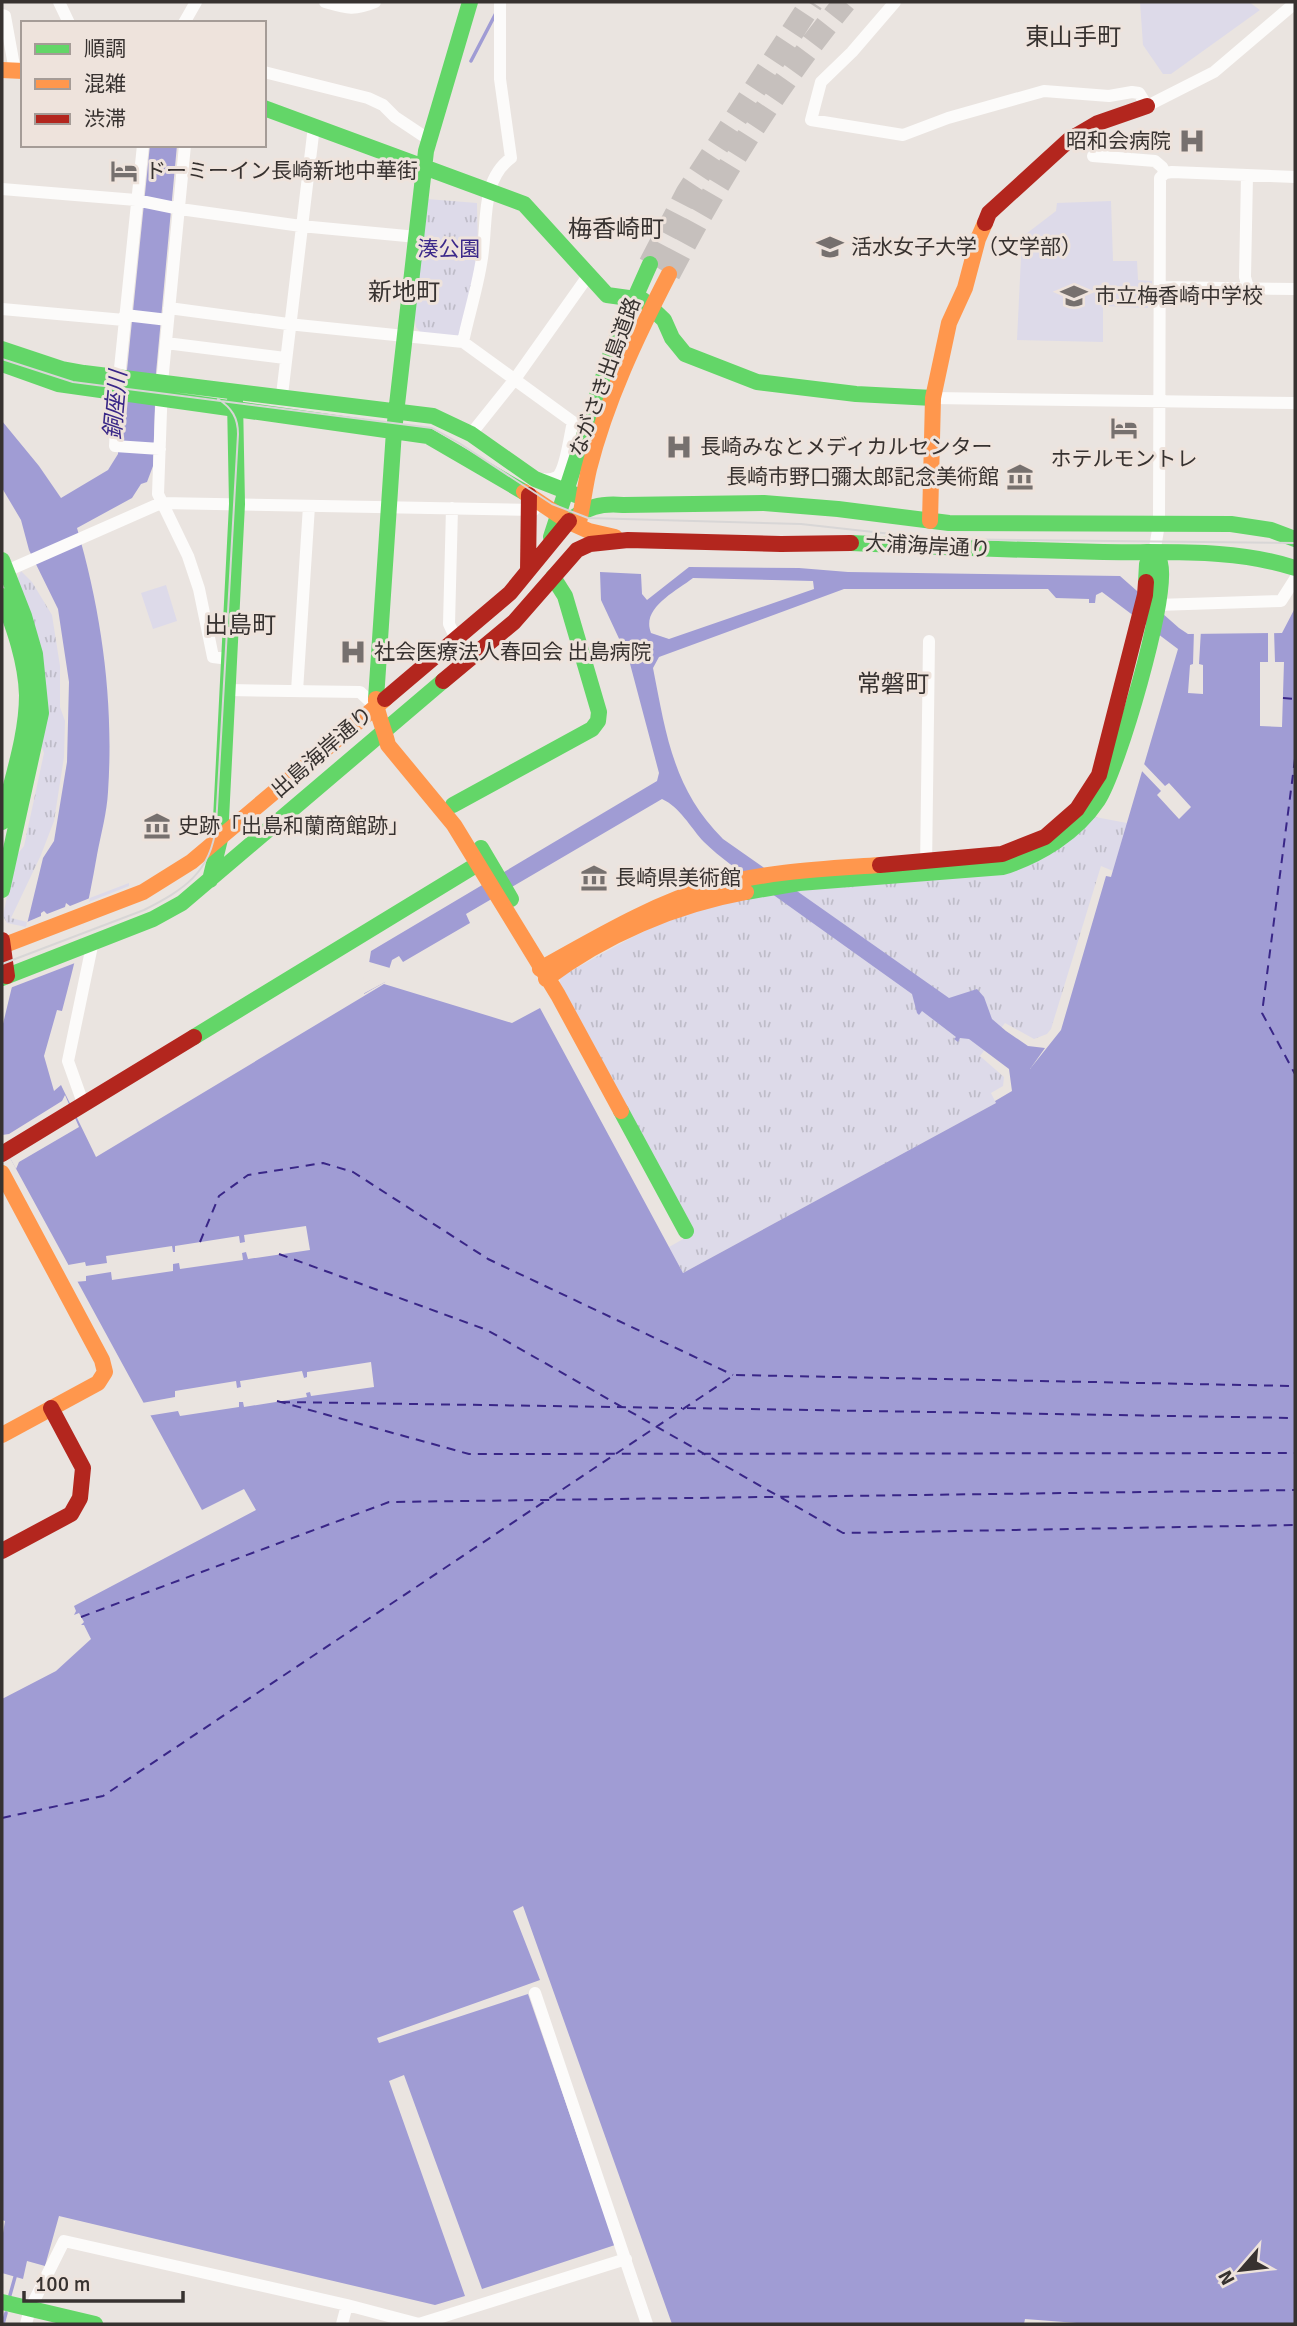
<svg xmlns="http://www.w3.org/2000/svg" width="1297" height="2326" viewBox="0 0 1297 2326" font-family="Signika,'Noto Sans JP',sans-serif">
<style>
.grass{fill:#dddae9}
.park{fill:url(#park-tufts)}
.water{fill:#a09cd4;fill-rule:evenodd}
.pier{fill:#eae4e0}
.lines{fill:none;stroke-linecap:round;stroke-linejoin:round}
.stream{stroke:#a09cd4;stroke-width:3.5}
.ferry{stroke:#392687;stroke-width:2;stroke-dasharray:9 7;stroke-linecap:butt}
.highway-tunnel{stroke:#c6c0bd;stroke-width:23;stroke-dasharray:23 11;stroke-linecap:butt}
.street{stroke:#fcfbfa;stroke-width:12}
.fast{stroke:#63d668;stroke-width:16}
.slow{stroke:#ff974d;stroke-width:16}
.jam{stroke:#b3261e;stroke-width:16}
.tram{stroke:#d8d6d6;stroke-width:2}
.labels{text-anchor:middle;stroke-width:6;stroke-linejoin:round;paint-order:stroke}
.poi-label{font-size:21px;fill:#373230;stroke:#eee3dc;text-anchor:start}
.park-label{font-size:21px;fill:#3c298a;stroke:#eee3dc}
.street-label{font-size:21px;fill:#373230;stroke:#eee3dc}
.water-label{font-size:23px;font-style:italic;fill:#392687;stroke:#eee3dc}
.quarter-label{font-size:24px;fill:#373230;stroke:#eee3dc}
</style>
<defs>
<pattern id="park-tufts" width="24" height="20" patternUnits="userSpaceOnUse" patternTransform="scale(1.75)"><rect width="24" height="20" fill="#dddae9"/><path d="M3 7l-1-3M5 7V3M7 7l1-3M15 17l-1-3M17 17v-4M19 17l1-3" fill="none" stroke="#bebcc8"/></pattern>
</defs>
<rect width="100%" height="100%" fill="#eae4e0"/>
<path class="grass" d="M 1140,2 L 1249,2 L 1260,10 L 1171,74 L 1163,74 L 1143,45 Z
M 1111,201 L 1113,261 L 1137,261 L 1138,280 L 1152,281 L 1152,302 L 1148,302 L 1148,308 L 1103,306 L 1103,342 L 1017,340 L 1022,237 L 1056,211 L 1057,203 Z
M 166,585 L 177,621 L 153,629 L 141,593 Z"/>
<path class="park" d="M 427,199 L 477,203 L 478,254 L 460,336 L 421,333 L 416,327 L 414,314 Z
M 21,571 L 32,582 L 52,615 L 60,666 L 60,707 L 65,721 L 64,757 L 54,821 L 41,855 L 11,918 L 27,922 L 129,883 L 129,886 L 26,927 L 7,923 L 3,916 L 15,857 L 24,846 L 44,753 L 40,742 L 17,580 Z
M 1090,816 L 1127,823 L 1113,871 L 1101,866 L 1051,1029 L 1047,1034 L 1034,1039 L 1005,1023 L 980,1056 L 1004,1077 L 1003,1086 L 991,1093 L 996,1103 L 683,1273 L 669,1247 L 692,1234 L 560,985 L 560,977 L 627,940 L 663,922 L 706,906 L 754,895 L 985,874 Z"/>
<path class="water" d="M 150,145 L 177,145 L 156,373 L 153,466 L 147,482 L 141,484 L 132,498 L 77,528 C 102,614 114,702 108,792 C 107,812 101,834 97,855 C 88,907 76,959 62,1011 L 57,1010 L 44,1056 L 54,1091 L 61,1085 L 96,1157 L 384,984 L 512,1023 L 540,1008 L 683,1273 L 996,1103 L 995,1101 L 1012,1091 L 1009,1069 L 969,1039 L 960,1038 L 958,1042 L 954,1039 L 956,1037 L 922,1011 L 919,1015 L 917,1013 L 912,994 L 730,864 C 721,857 712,850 704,842 C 690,827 680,807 662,799 L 466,914 L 470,923 L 403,962 L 399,956 L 392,960 L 385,982 L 364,994 L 371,951 L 657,781 L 659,773 L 629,660 L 601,600 L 600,572 L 641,574 L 642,594 L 647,600 L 689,567 L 799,568 L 848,572 L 1120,576 L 1179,628 L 1188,634 L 1282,633 L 1295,608 L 1295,2324 L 1090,2324 L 1025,2319 L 1024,2324 L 672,2324 L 523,1906 L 513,1911 L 540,1980 L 377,2038 L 379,2043 L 528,1994 L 615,2245 L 482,2289 L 404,2075 L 389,2081 L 465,2296 L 435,2305 L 59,2216 L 45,2266 L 27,2261 L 23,2279 L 2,2273 L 2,2239 L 5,2221 L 2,2220 L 2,1699 L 56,1671 L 91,1639 L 84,1625 L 81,1625 L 84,1622 L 79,1613 L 74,1615 L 76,1611 L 74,1606 L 256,1510 L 244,1489 L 202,1510 L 2,1143 L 2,1028 L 43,858 L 54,841 L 67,762 L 69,682 L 58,609 L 29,550 L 21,520 L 2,488 L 2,421 L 39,466 L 61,498 L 108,470 L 118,454 L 122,398 L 127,370 ZM 693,578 L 813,581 L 814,589 L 669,639 L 651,633 C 641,608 675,592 693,578 ZM 844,589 L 1048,589 L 1056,598 L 1089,599 L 1089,603 L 1095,603 L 1096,595 L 1102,592 L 1178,649 L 1111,877 L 1106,876 L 1061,1030 L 1030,1069 L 1045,1048 L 1028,1046 L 1006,1031 L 992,1019 L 984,997 L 977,989 L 949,998 L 723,839 C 673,789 666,734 653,668 L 659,657 Z"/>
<path class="pier" d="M 1194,630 L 1201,630 L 1199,664 L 1203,665 L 1203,694 L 1188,693 L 1190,665 L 1193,664 Z
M 1274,630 L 1275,662 L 1284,662 L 1282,727 L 1260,726 L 1260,662 L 1268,662 L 1268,631 Z
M 1144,764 L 1165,786 L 1169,783 L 1191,807 L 1179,819 L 1157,795 L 1161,791 L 1140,769 Z
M 90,898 L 75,963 L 10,988 L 27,922 L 41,916 L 41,913 L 44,911 L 47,914 L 65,907 L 66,903 L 70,906 Z
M 366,961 L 390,968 L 387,981 L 361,995 Z
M 65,1095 L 79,1127 L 19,1162 L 16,1169 L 2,1143 L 2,1135 L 9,1134 L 62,1101 Z
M 306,1226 L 310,1250 L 248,1259 L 246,1252 L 242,1253 L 243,1260 L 180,1269 L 179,1263 L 173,1264 L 173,1271 L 112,1280 L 111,1272 L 86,1276 L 86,1281 L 74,1282 L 69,1274 L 68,1265 L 85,1262 L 86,1266 L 107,1263 L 106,1256 L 172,1246 L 173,1252 L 175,1252 L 175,1246 L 239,1236 L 240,1243 L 245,1242 L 244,1235 Z
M 371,1362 L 374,1387 L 311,1396 L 310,1392 L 306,1393 L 307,1397 L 244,1407 L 243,1402 L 239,1402 L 239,1407 L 180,1416 L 178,1411 L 147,1416 L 142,1403 L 175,1397 L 175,1391 L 236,1381 L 237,1388 L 241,1387 L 240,1381 L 302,1371 L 304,1378 L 307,1377 L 307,1372 Z"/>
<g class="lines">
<path class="stream" d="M 471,61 L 496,13
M 10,2295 L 15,2277
M 3,2324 L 6,2313"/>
<path class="ferry" d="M 1283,698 L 1295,699
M 1295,759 L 1262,1013 L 1295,1074
M 200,1242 L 219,1196 L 248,1175 L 323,1163 L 353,1172 L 488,1259 L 733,1375
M 279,1254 L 487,1330 L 843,1533 L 1295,1525
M 277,1401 L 469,1454 L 1295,1453
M 281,1402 L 682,1408
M 687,1408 L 1295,1418
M 81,1617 L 389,1502 L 1295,1490
M 2,1818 L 103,1796 L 734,1375 L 1295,1386"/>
<path class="highway-tunnel" d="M 650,264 L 687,193 L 812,2
M 669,274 C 719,178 776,86 845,2"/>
<path class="street" d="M 59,2 L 69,23
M 325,2 C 346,8 354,11 375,2
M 895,2 L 852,52 L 821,82 L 811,120 L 903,135 L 948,118 L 1044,91 L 1109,96 L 1132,92 L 1139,93 L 1147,106 L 1214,72 L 1295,3
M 2,15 L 5,16 L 15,71
M 184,23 L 196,2
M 264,72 L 368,98 L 383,105 L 395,117 L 431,141
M 185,145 L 162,383 L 158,494 L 188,556 L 199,589 L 213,657 L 229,659
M 1093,156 L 1155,161 L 1162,167 L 1165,173
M 1247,176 L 1245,277 L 1248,288
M 2,189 L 136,200 L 180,209 L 301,226 L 417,237
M 1160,287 L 1295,289
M 169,308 L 288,324 L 463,342 L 573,422 C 570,433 566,470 557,477 C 552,480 546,480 540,479
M 2,309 L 124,320
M 125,315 L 168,320
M 463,342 C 469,312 480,281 483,250 C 487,219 482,179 511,158 L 500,79 L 500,2
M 166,343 L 285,358
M 119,378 L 143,145
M 282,395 L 314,126
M 933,398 L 1295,403
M 116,427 L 115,446 L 160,449
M 471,434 L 515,379 L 588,276
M 452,508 L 449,624 L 456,639
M 1154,554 L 1159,524 L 1160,178 L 1165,173 L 1172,172 L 1295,177
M 2,573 L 161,503 L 534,510
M 1157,605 L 1281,601 L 1295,579
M 228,690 L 360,692 L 375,706
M 297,691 L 309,506
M 926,869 L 929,641
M 83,1103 L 68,1061 L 93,941
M 535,1993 L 647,2324
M 26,2324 L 30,2309 L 64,2241 L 347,2305 L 419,2324 L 626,2259
M 342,2324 L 347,2305"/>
<path class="fast" d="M 264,108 L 524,204 L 607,295 L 643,300 L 664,320 L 672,338 L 685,354 L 757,382 L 856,394 L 933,398
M 2,349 L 62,369 L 84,373 L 433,416 L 471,434 L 535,479 L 576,495
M 2,364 L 58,384 L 428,436 L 524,492
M 569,521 C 587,507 600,503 623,505 L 764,503 L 838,509 L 949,523 L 1231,524 L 1271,530 L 1295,539
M 551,537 L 613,347 L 650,264
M 851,543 C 935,547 1019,550 1103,552 C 1167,553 1234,548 1295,568
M 2,560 L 24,616 L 35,654 L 41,713 L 2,890
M 2,596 C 14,628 26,661 27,695 C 27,737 11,781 2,822
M 376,699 L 394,431 L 426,151 L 470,2
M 453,805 L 592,729 L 598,721 L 599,712 L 565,596 L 553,577
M 481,848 L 511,899
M 210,880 L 220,839 L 237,504 L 235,400
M 746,892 L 799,883 L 1003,867 C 1040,855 1076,833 1098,800 C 1118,769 1169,596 1160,563 C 1159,560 1156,556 1154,554 L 1147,564 L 1146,582
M 2,978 L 153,919 L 182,903 L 443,681
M 194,1037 L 486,859
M 621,1111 L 686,1231
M 2,2302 L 95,2324"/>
<path class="slow" d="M 2,70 L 23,71
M 524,492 L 569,522 L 589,531 L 615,537
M 930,521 L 933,398 L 949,323 L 965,288 L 978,239 L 985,223
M 579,522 C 583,504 585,486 589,469 C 606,401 637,336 669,274
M 376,699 C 375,710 385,731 388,745 L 454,825 L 558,995 L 621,1111
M 2,946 L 143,892 L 191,862 L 385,699
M 540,969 C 596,938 652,904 714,886 C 768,871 825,869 880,865
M 546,979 C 604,935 675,905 746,892
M 2,1173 L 102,1360 L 105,1372 L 98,1383 L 2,1435"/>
<path class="jam" d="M 985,223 L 989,213 L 1069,140 L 1098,123 L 1147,106
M 528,571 L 529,495
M 443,681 L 514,622 L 577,550 L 590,544 L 628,540 L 781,544 L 851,543
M 385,699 L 510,593 L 569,521
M 880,865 L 1002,854 L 1045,837 L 1077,809 L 1099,775 L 1145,595 L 1146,582
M 2,940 L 7,976
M 2,1154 L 194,1037
M 2,1551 L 71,1514 L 80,1498 L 83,1468 L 51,1408"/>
<path class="tram" d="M 2,359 L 73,382 L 432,428 L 459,443 L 552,504 L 588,518 L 801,524 L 937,539 L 1295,543
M 2,964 L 144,910 C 183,890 211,873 216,826 L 238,434 C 238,418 232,408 218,399"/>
</g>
<defs>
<g id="hospital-bare" transform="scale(2.1)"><path d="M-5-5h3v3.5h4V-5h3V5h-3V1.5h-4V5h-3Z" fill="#76706e" stroke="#eee3dc" stroke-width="2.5" paint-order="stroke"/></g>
<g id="hotel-bare" transform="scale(2.1)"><path d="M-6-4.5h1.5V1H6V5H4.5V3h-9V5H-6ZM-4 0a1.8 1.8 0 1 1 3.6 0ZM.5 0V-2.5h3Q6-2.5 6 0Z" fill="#76706e" stroke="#eee3dc" stroke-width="2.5" paint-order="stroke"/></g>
<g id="university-bare" transform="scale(2.1)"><path d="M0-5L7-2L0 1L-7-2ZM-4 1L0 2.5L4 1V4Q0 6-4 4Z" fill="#76706e" stroke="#eee3dc" stroke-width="2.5" paint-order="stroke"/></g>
<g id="school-bare" transform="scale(2.1)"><path d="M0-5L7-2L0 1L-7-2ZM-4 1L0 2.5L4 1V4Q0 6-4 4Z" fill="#76706e" stroke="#eee3dc" stroke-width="2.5" paint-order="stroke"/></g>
<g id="museum-bare" transform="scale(2.1)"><path d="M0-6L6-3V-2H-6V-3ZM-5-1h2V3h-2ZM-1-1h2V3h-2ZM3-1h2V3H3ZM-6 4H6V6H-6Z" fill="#76706e" stroke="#eee3dc" stroke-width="2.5" paint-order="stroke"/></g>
</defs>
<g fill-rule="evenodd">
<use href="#hospital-bare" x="1192" y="141"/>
<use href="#hotel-bare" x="124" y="171"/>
<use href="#university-bare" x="830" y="247"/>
<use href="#school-bare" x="1074" y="296"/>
<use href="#hotel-bare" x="1124" y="428"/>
<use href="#hospital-bare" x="679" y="447"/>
<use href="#museum-bare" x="1020" y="477"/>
<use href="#hospital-bare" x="353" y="652"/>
<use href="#museum-bare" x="157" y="826"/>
<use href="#museum-bare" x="594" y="878"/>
</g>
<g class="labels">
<g class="poi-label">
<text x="1171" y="148" text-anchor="end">昭和会病院</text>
<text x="145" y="178">ドーミーイン長崎新地中華街</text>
<text x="851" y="254">活水女子大学（文学部）</text>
<text x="1095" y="303">市立梅香崎中学校</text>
<text x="700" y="454">長崎みなとメディカルセンター</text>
<text x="1124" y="466" text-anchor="middle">ホテルモントレ</text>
<text x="999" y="484" text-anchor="end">長崎市野口彌太郎記念美術館</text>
<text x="374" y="659">社会医療法人春回会 出島病院</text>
<text x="178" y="833">史跡「出島和蘭商館跡」</text>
<text x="615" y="885">長崎県美術館</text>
</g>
<g class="park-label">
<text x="449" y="256">湊公園</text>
</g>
<g class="street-label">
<text transform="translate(605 377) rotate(-70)" y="7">ながさき出島道路</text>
<text transform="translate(928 546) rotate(3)" y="7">大浦海岸通り</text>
<text transform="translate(322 752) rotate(-41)" y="7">出島海岸通り</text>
</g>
<g class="water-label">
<text transform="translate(115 405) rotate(-85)" y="8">銅座川</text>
</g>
<g class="quarter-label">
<text x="1073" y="45">東山手町</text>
<text x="616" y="237">梅香崎町</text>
<text x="404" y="300">新地町</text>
<text x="240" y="633">出島町</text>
<text x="893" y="692">常磐町</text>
</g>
</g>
<rect width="1297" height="2326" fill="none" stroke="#373230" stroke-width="7"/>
<rect x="21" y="21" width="245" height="126" fill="#eee3dc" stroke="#a59c97" stroke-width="2"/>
<rect x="35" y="44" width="35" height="10" fill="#63d668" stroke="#a59c97" stroke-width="2"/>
<text x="84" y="56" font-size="21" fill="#373230">順調</text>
<rect x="35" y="79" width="35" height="10" fill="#ff974d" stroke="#a59c97" stroke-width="2"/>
<text x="84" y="91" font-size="21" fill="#373230">混雑</text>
<rect x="35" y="114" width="35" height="10" fill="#b3261e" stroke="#a59c97" stroke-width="2"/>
<text x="84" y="126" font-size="21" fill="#373230">渋滞</text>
<g transform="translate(1241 2270) rotate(242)" stroke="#eee3dc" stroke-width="5" paint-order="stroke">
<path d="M0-5L12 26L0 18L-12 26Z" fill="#373230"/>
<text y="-10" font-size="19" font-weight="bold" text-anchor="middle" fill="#373230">N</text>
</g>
<path d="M24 2291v10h159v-10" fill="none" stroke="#373230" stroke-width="3.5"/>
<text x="35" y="2291" font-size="21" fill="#373230" stroke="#eee3dc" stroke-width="5" paint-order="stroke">100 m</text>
</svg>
